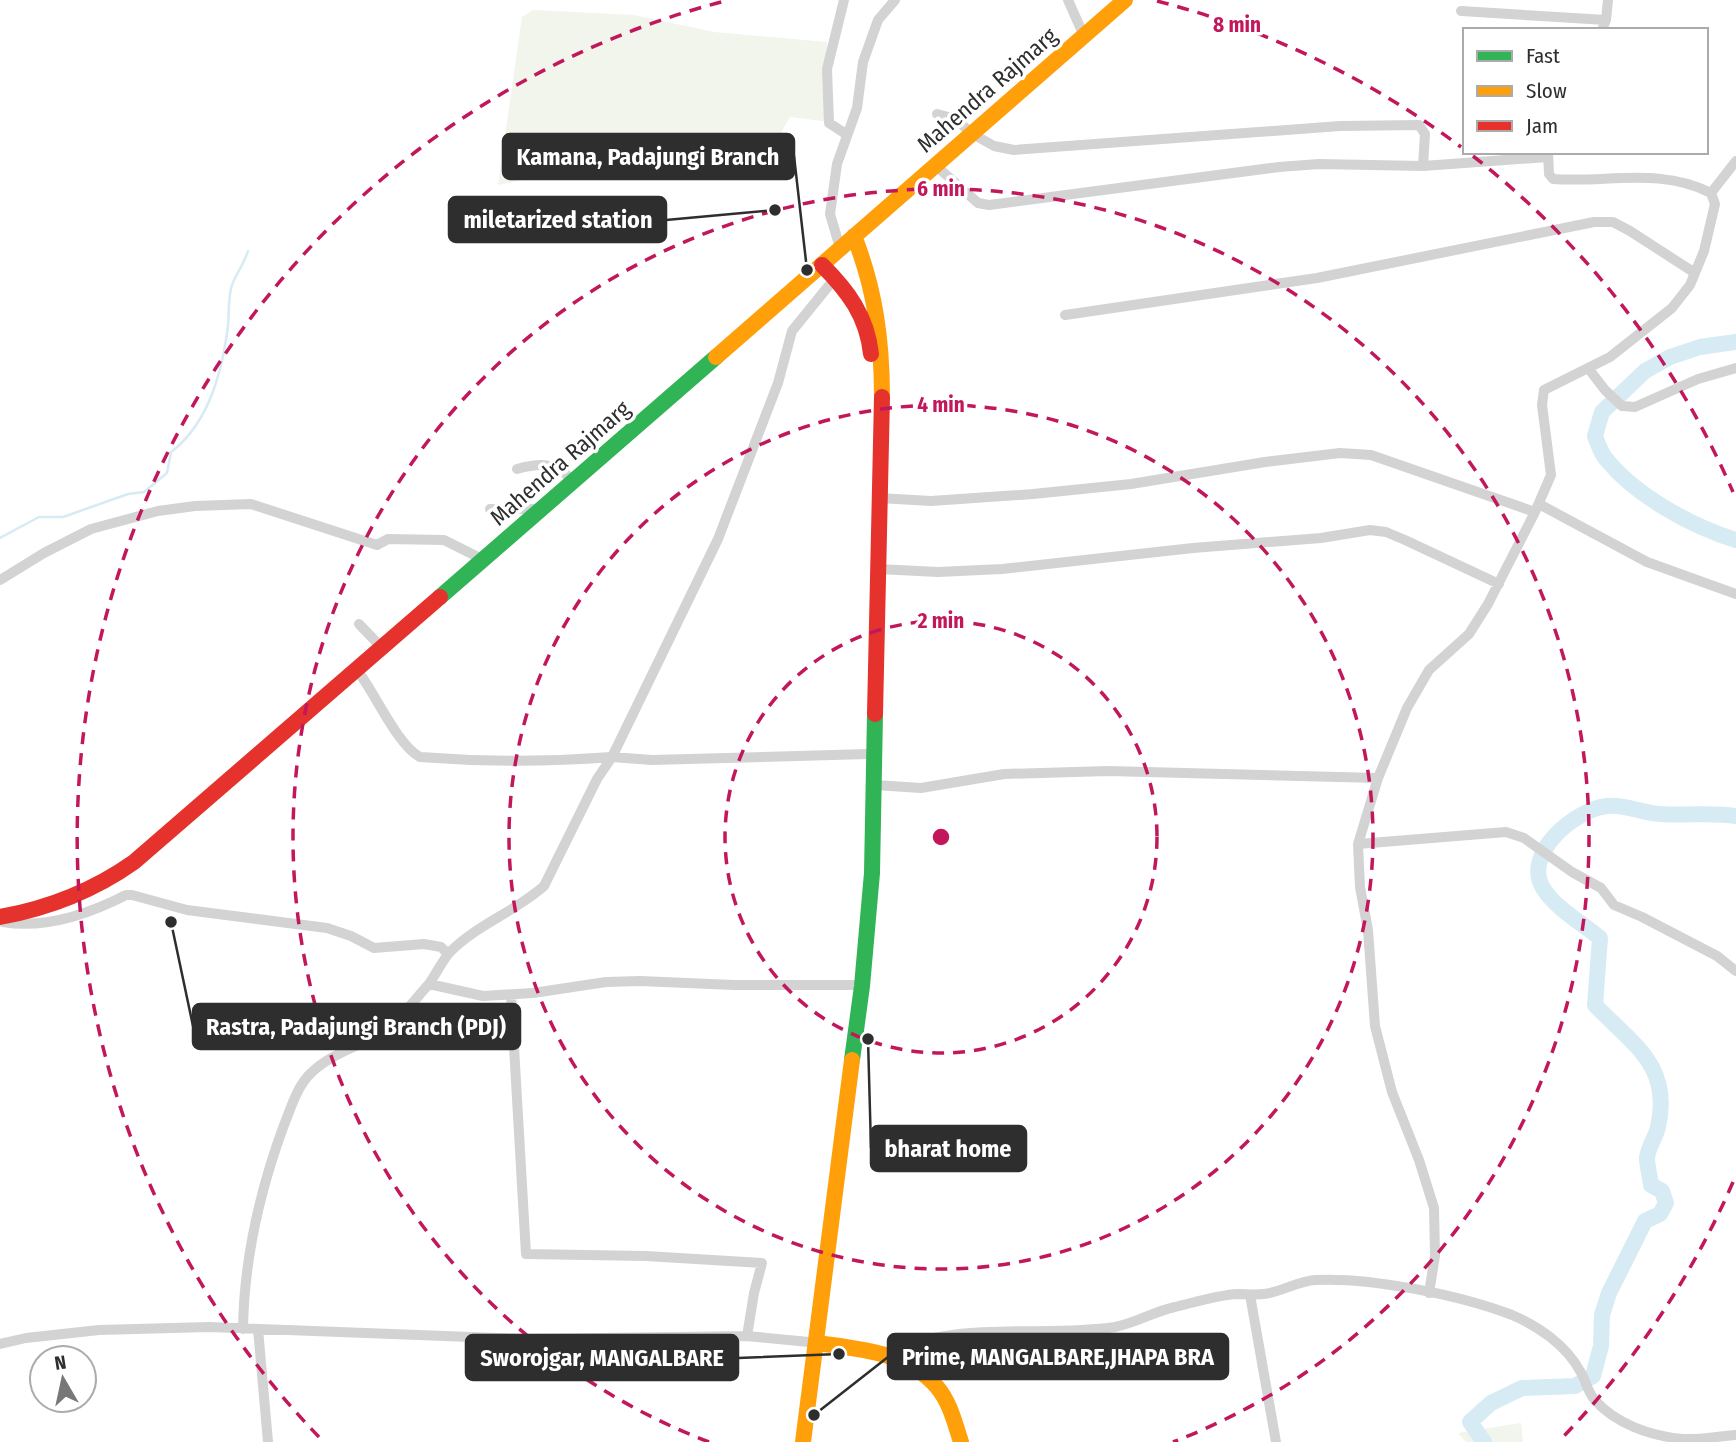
<svg xmlns="http://www.w3.org/2000/svg" width="1736" height="1442" viewBox="0 0 1736 1442" font-family="'Fira Sans Condensed',sans-serif">
<style>
.green{fill:#f1f5eb}
.lines{fill:none;stroke-linecap:round;stroke-linejoin:round}
.stream{stroke:#d6ebf3;stroke-width:2.5}
.river{stroke:#d6ebf3;stroke-width:16}
.street{stroke:#d3d3d3;stroke-width:10}
.fast{stroke:#30b455;stroke-width:16}
.slow{stroke:#ff9f0a;stroke-width:16}
.jam{stroke:#e5322d;stroke-width:16}
.ring{fill:none;stroke:#c2185b;stroke-width:3.5;stroke-dasharray:12 9}
.labels{text-anchor:middle;stroke-width:7;stroke-linejoin:round;paint-order:stroke}
.street-label{font-size:23px;fill:#2e2e2e;stroke:#fff}
.centre{fill:#c2185b;stroke:#fff;stroke-width:3.5}
.ring-label{font-size:21px;text-anchor:middle;font-weight:bold;fill:#c2185b;stroke:#fff;stroke-width:7;stroke-linejoin:round;paint-order:stroke}
.leader{fill:none;stroke:#2e2e2e;stroke-width:2.5}
.callout-dot{fill:#2e2e2e;stroke:#fff;stroke-width:2.5}
.callout{fill:#2e2e2e;stroke:#2e2e2e;stroke-width:2.5}
.callout-label{font-size:24px;text-anchor:middle;font-weight:bold;fill:#fff}
</style>
<rect width="100%" height="100%" fill="#fff"/>
<path class="green" d="M 533,10 L 634,15 L 714,32 L 827,42 L 831,122 L 790,117 L 775,143 L 792,171 L 742,166 L 532,178 L 498,185 L 522,17 Z
M 1521,1423 L 1523,1442 L 1466,1442 L 1458,1433 Z"/>
<g class="lines">
<path class="stream" d="M 0,538 L 39,517 L 63,517 L 128,494 L 144,492 L 167,473 L 171,452 C 207,425 221,376 227,333 C 230,318 227,300 232,285 C 236,274 244,264 248,251"/>
<path class="river" d="M 1736,342 L 1700,347 L 1670,357 L 1645,371 L 1602,412 L 1595,436 C 1598,444 1601,454 1607,460 C 1636,496 1693,527 1736,540
M 1484,1442 L 1470,1422 L 1491,1403 L 1522,1388 L 1575,1386 L 1593,1376 L 1601,1346 L 1602,1315 L 1609,1293 L 1645,1221 L 1660,1214 L 1666,1203 L 1662,1191 L 1651,1185 C 1650,1176 1647,1166 1647,1158 C 1648,1147 1656,1137 1658,1127 C 1672,1065 1632,1044 1595,1005 L 1600,938 C 1582,923 1555,908 1543,888 C 1522,853 1576,809 1607,806 C 1624,804 1643,813 1660,814 C 1686,816 1711,812 1736,816"/>
<path class="street" d="M 844,0 L 827,69 L 829,123 L 846,134
M 1068,0 L 1084,36
M 1461,11 L 1606,20
M 1602,30 L 1606,20 L 1608,0
M 937,114 L 956,119 L 971,133 L 994,146 L 1014,150 L 1340,126 L 1419,125 L 1425,134 L 1423,166
M 1548,152 L 1549,174 L 1553,179 C 1607,183 1660,167 1711,193
M 935,165 L 978,203 L 989,205 L 1279,167 L 1319,164 L 1423,166 L 1548,157
M 840,248 L 830,214 L 837,164 L 857,108 L 863,62 L 878,20 L 895,0
M 835,278 L 792,331 L 778,383 L 718,539 L 612,757 L 652,760 L 868,754
M 1065,315 L 1317,278 L 1594,222 L 1613,222 L 1630,231 L 1695,273
M 1588,368 L 1605,390 L 1622,406 L 1635,407 L 1698,379 L 1736,368
M 517,469 C 543,462 554,463 574,481
M 879,498 L 931,501 L 1033,494 L 1131,484 L 1265,462 L 1340,453 L 1371,455 L 1535,512
M 1539,504 L 1647,562 L 1736,594
M 490,509 L 540,509
M 878,569 L 938,572 L 1002,569 L 1193,548 L 1321,538 L 1370,530 L 1386,532 L 1405,540 L 1499,584
M 0,580 L 44,553 L 91,529 L 158,511 L 195,506 L 251,504 L 377,545 L 388,539 L 444,540 L 482,559
M 359,624 L 382,648
M 357,670 C 374,691 397,745 420,757 C 484,762 548,762 612,757 L 597,779 L 544,886 C 516,911 475,926 450,952 C 442,961 436,974 429,984 L 483,996 L 533,993 L 606,982 L 640,981 L 734,985 L 855,985
M 875,785 L 921,788 L 1004,774 L 1108,771 L 1378,778
M 1358,844 L 1506,832 L 1524,838 L 1572,872 L 1601,888 L 1614,905 L 1642,917 L 1717,956 L 1736,971
M 3,922 C 44,929 89,914 126,895 L 132,895 L 187,910 L 327,928 L 351,936 L 374,948 L 424,944 L 441,947 L 448,954
M 511,995 L 526,1254 L 646,1256 L 762,1263 L 754,1293 L 747,1336
M 1429,1293 L 1435,1256 L 1434,1208 L 1419,1160 L 1392,1092 L 1375,1026 L 1368,930 L 1360,887 L 1358,844 L 1378,778 L 1407,708 L 1429,670 L 1469,634 L 1488,604 L 1535,512 L 1551,475 L 1542,405 L 1544,390 L 1610,357 L 1672,308 L 1690,285 L 1704,251 L 1715,204 L 1711,193 L 1736,161
M 1250,1295 L 1276,1442
M 243,1329 C 244,1260 260,1190 284,1125 C 291,1108 297,1086 311,1073 C 333,1051 365,1046 389,1027 C 404,1015 416,998 429,984
M 258,1329 L 268,1442
M 0,1344 L 26,1338 L 99,1330 L 209,1327 L 524,1339 L 747,1336 L 809,1342
M 887,1355 C 949,1319 1045,1338 1115,1327 C 1136,1323 1155,1311 1175,1307 C 1196,1302 1217,1295 1238,1294 C 1246,1294 1255,1295 1264,1294 C 1281,1292 1298,1281 1315,1280 C 1370,1277 1460,1295 1512,1315 C 1538,1326 1566,1345 1580,1371 C 1586,1380 1587,1391 1594,1399 C 1615,1424 1651,1436 1683,1439 C 1700,1440 1719,1436 1736,1435"/>
<path class="fast" d="M 440,597 L 716,357
M 852,1060 L 862,986 L 872,873 L 875,714"/>
<path class="slow" d="M 854,236 C 875,289 882,340 882,397
M 716,357 L 1125,0
M 817,1343 C 859,1349 908,1352 937,1387 C 950,1402 955,1424 961,1442
M 803,1442 L 852,1060"/>
<path class="jam" d="M 822,265 C 848,291 867,316 871,354
M 875,714 L 882,397
M 0,917 C 50,908 93,891 134,862 L 440,597"/>
</g>
<g class="ring">
<circle cx="941" cy="837" r="216"/>
<circle cx="941" cy="837" r="432"/>
<path d="M709 1442A648 648 0 1 1 1173 1442"/>
<path d="M1733 1182A864 864 0 0 1 1563 1437M319 1437A864 864 0 0 1 725 1M1157 1A864 864 0 0 1 1461 147M1473 156A864 864 0 0 1 1733 492"/>
</g>
<g class="labels">
<g class="street-label">
<text transform="translate(987 90) rotate(-41)" y="8">Mahendra Rajmarg</text>
<text transform="translate(560 463) rotate(-41)" y="8">Mahendra Rajmarg</text>
</g>
</g>
<circle cx="941" cy="837" r="10" class="centre"/>
<g class="ring-label">
<text x="1237" y="32">8 min</text>
<text x="941" y="196">6 min</text>
<text x="941" y="412">4 min</text>
<text x="941" y="628">2 min</text>
</g>
<path class="leader" d="M807 270L794 156M775 210L666 220M171 922L193 1026M868 1039L871 1148M814 1415L888 1357M839 1354L738 1358"/>
<g class="callout-dot">
<circle cx="807" cy="270" r="7"/>
<circle cx="775" cy="210" r="7"/>
<circle cx="171" cy="922" r="7"/>
<circle cx="868" cy="1039" r="7"/>
<circle cx="814" cy="1415" r="7"/>
<circle cx="839" cy="1354" r="7"/>
</g>
<g class="callout">
<rect x="503" y="134" width="291" height="45" rx="7"/>
<rect x="449" y="197" width="217" height="45" rx="7"/>
<rect x="193" y="1004" width="327" height="45" rx="7"/>
<rect x="871" y="1126" width="155" height="45" rx="7"/>
<rect x="888" y="1334" width="340" height="45" rx="7"/>
<rect x="466" y="1335" width="272" height="45" rx="7"/>
</g>
<g class="callout-label">
<text x="648" y="165">Kamana, Padajungi Branch</text>
<text x="558" y="228">miletarized station</text>
<text x="356" y="1035">Rastra, Padajungi Branch (PDJ)</text>
<text x="948" y="1157">bharat home</text>
<text x="1058" y="1365">Prime, MANGALBARE,JHAPA BRA</text>
<text x="602" y="1366">Sworojgar, MANGALBARE</text>
</g>
<rect x="1463" y="28" width="245" height="126" fill="#ffffff" stroke="#ababab" stroke-width="2"/>
<rect x="1477" y="51" width="35" height="10" fill="#30b455" stroke="#ababab" stroke-width="2"/>
<text x="1526" y="63" font-size="21" fill="#2e2e2e">Fast</text>
<rect x="1477" y="86" width="35" height="10" fill="#ff9f0a" stroke="#ababab" stroke-width="2"/>
<text x="1526" y="98" font-size="21" fill="#2e2e2e">Slow</text>
<rect x="1477" y="121" width="35" height="10" fill="#e5322d" stroke="#ababab" stroke-width="2"/>
<text x="1526" y="133" font-size="21" fill="#2e2e2e">Jam</text>
<g transform="translate(63 1379) rotate(351)"><circle r="33" fill="#ffffff" stroke="#ababab" stroke-width="2"/>
<path d="M0-5L12 26L0 18L-12 26Z" fill="#777777"/>
<text y="-10" font-size="19" font-weight="bold" text-anchor="middle" fill="#2e2e2e">N</text>
</g>
</svg>
